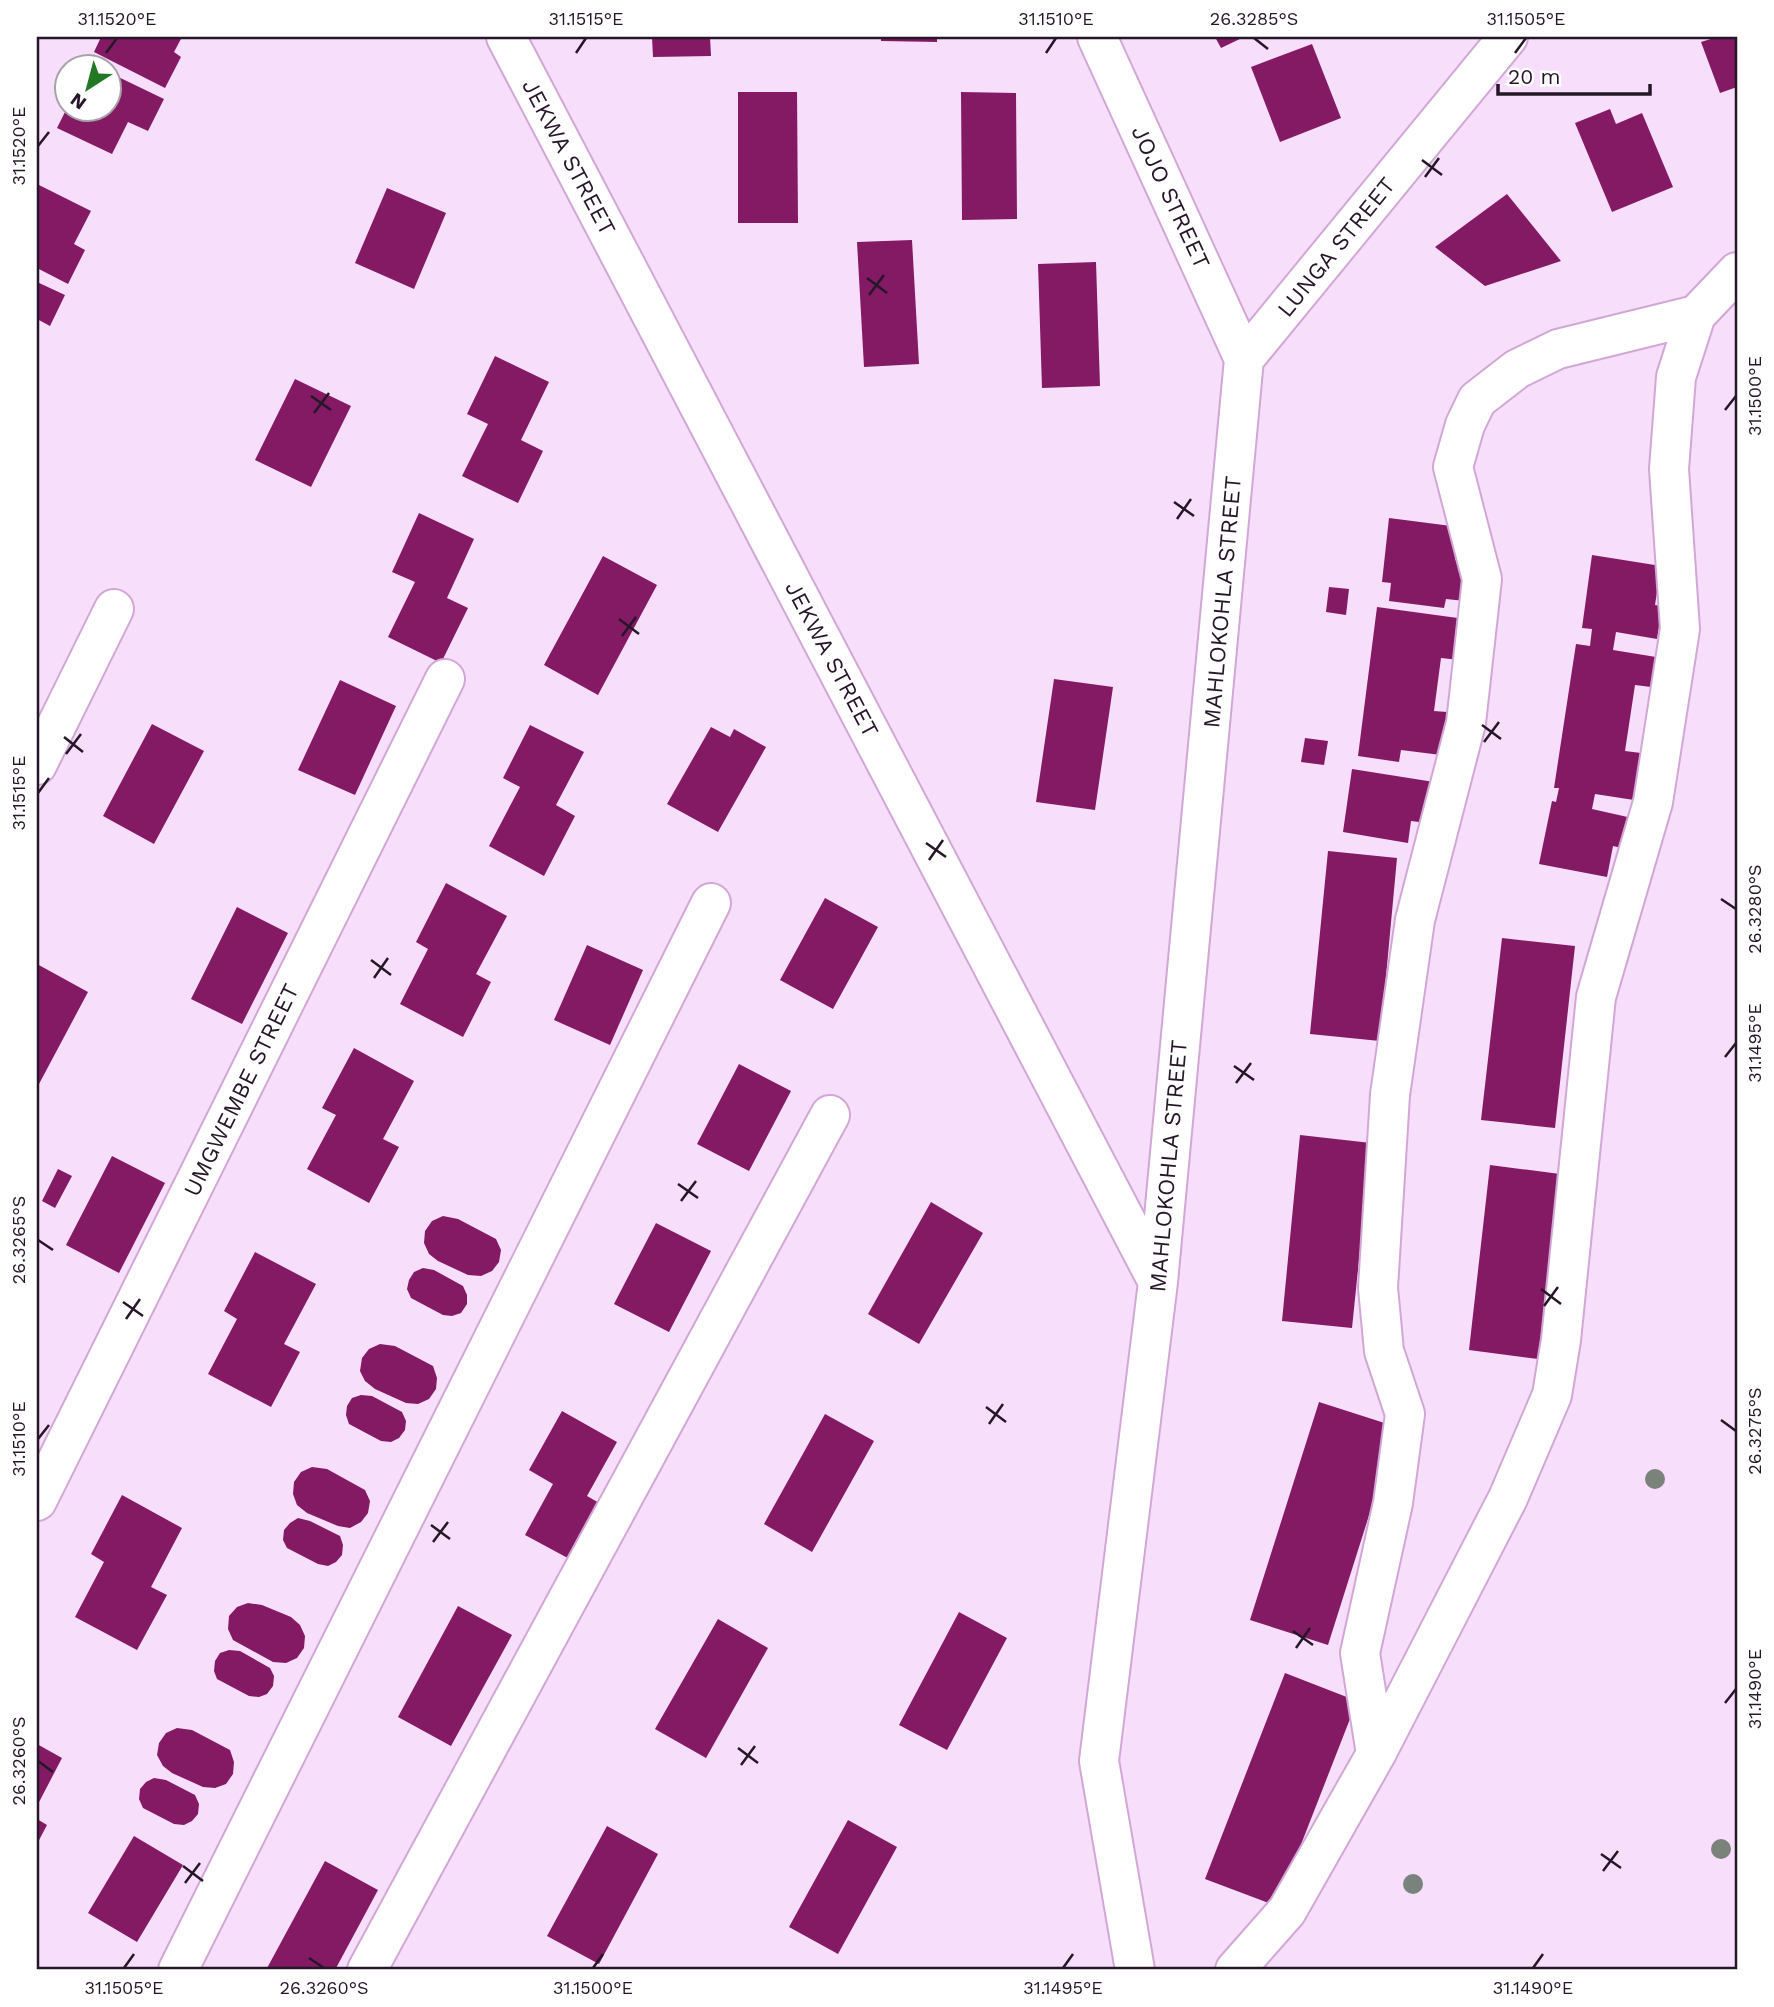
<svg xmlns="http://www.w3.org/2000/svg" width="1774" height="2007" viewBox="0 0 1774 2007" font-family="'Work Sans',sans-serif">
<style>
.building{fill:#841964}
.lines{fill:none;stroke-linecap:round;stroke-linejoin:round}
.minor-casing{stroke:#d1a8d5;stroke-width:42}
.minor{stroke:#fff;stroke-width:38}
.tree{fill:#7a837b}
.ticks{fill:none;stroke:#261728;stroke-width:2.5}
.labels{text-anchor:middle;stroke-width:7;stroke-linejoin:round;paint-order:stroke}
.street-label{font-size:23px;fill:#261728;stroke:#fff}
.neatline{fill:none;stroke:#261728;stroke-width:2.5}
.ticks-label{font-size:18px;text-anchor:middle;fill:#261728}
</style>
<rect width="100%" height="100%" fill="#f7defa"/>
<path class="building" d="M 101,37 L 182,37 L 174,52 L 181,57 L 165,88 L 94,52 Z
M 652,37 L 710,37 L 711,56 L 653,57 Z
M 881,37 L 937,37 L 937,42 L 881,41 Z
M 1215,37 L 1244,37 L 1221,48 Z
M 1717,37 L 1737,37 L 1737,87 L 1720,93 L 1701,42 Z
M 1312,44 L 1341,118 L 1280,142 L 1251,67 Z
M 108,72 L 164,99 L 148,131 L 128,122 L 112,154 L 57,128 L 67,108 L 108,108 Z
M 738,92 L 797,92 L 798,223 L 738,223 Z
M 961,92 L 1016,93 L 1017,219 L 962,220 Z
M 1610,109 L 1616,124 L 1642,113 L 1673,187 L 1612,212 L 1575,123 Z
M 37,184 L 91,211 L 74,244 L 85,250 L 68,284 L 37,268 Z
M 387,188 L 446,213 L 414,289 L 355,263 Z
M 1507,194 L 1561,261 L 1485,286 L 1435,247 Z
M 912,240 L 919,364 L 864,367 L 857,242 Z
M 1096,262 L 1100,386 L 1042,388 L 1038,264 Z
M 37,282 L 65,295 L 50,326 L 37,319 Z
M 495,356 L 549,382 L 521,440 L 543,451 L 518,503 L 462,476 L 488,424 L 467,414 Z
M 295,379 L 351,406 L 311,487 L 255,460 Z
M 419,513 L 474,539 L 447,598 L 468,608 L 441,663 L 388,637 L 415,582 L 392,572 Z
M 1389,518 L 1459,527 L 1455,560 L 1470,562 L 1465,601 L 1446,599 L 1444,608 L 1389,601 L 1391,583 L 1382,582 Z
M 1592,555 L 1661,566 L 1655,605 L 1662,606 L 1657,639 L 1616,632 L 1613,650 L 1656,657 L 1651,687 L 1635,685 L 1625,751 L 1641,753 L 1634,800 L 1595,794 L 1592,809 L 1632,818 L 1626,849 L 1613,846 L 1607,877 L 1539,864 L 1552,801 L 1556,802 L 1559,788 L 1554,788 L 1576,644 L 1590,646 L 1592,629 L 1582,628 Z
M 603,556 L 657,585 L 598,695 L 544,665 Z
M 1329,587 L 1349,589 L 1346,615 L 1326,612 Z
M 1377,607 L 1465,619 L 1460,660 L 1441,658 L 1434,711 L 1447,712 L 1441,755 L 1401,750 L 1399,762 L 1358,756 Z
M 1054,679 L 1113,687 L 1095,810 L 1036,802 Z
M 340,680 L 396,706 L 355,795 L 298,770 Z
M 152,724 L 204,751 L 154,844 L 103,816 Z
M 530,725 L 584,752 L 556,805 L 575,816 L 544,876 L 489,846 L 520,787 L 503,778 Z
M 711,727 L 730,737 L 734,729 L 766,747 L 718,832 L 667,804 Z
M 1305,738 L 1328,741 L 1324,765 L 1301,762 Z
M 1352,769 L 1434,782 L 1427,823 L 1411,821 L 1408,843 L 1343,832 Z
M 1328,851 L 1397,858 L 1380,1041 L 1310,1034 Z
M 446,883 L 507,916 L 476,974 L 491,982 L 463,1037 L 400,1004 L 428,949 L 416,942 Z
M 825,898 L 878,927 L 833,1009 L 780,980 Z
M 237,907 L 288,933 L 242,1024 L 191,999 Z
M 1502,938 L 1575,946 L 1555,1128 L 1481,1120 Z
M 587,945 L 643,970 L 610,1045 L 554,1020 Z
M 37,964 L 88,992 L 39,1084 L 37,1083 Z
M 354,1048 L 414,1081 L 383,1139 L 399,1147 L 369,1203 L 307,1169 L 336,1115 L 322,1108 Z
M 739,1064 L 791,1091 L 749,1171 L 697,1144 Z
M 1300,1135 L 1371,1143 L 1352,1328 L 1282,1321 Z
M 112,1156 L 165,1183 L 119,1273 L 66,1245 Z
M 1490,1165 L 1560,1174 L 1538,1359 L 1469,1350 Z
M 58,1169 L 72,1176 L 55,1208 L 42,1201 Z
M 931,1202 L 983,1233 L 919,1344 L 868,1314 Z
M 443,1216 L 458,1219 L 496,1239 L 501,1250 L 499,1262 L 492,1271 L 481,1276 L 468,1275 L 438,1261 L 429,1254 L 424,1243 L 425,1231 L 432,1221 Z
M 656,1223 L 711,1251 L 669,1332 L 614,1304 Z
M 255,1252 L 316,1284 L 284,1344 L 300,1352 L 271,1407 L 208,1374 L 237,1319 L 224,1311 Z
M 423,1268 L 434,1270 L 463,1286 L 467,1295 L 467,1304 L 461,1313 L 452,1316 L 443,1315 L 411,1298 L 407,1289 L 409,1280 L 414,1272 Z
M 380,1344 L 395,1346 L 433,1366 L 437,1378 L 436,1389 L 429,1399 L 418,1404 L 406,1403 L 375,1389 L 365,1381 L 360,1371 L 362,1358 L 369,1349 Z
M 361,1395 L 372,1396 L 402,1412 L 406,1421 L 405,1430 L 399,1438 L 391,1442 L 381,1441 L 349,1424 L 346,1415 L 347,1406 L 352,1398 Z
M 1319,1402 L 1397,1427 L 1328,1645 L 1250,1620 Z
M 562,1411 L 617,1442 L 587,1496 L 608,1508 L 577,1563 L 525,1535 L 553,1484 L 529,1470 Z
M 825,1414 L 874,1441 L 812,1552 L 764,1524 Z
M 312,1467 L 327,1469 L 365,1490 L 370,1501 L 368,1513 L 361,1522 L 350,1528 L 338,1526 L 307,1513 L 297,1505 L 293,1494 L 294,1482 L 301,1472 Z
M 122,1495 L 182,1528 L 151,1587 L 167,1595 L 137,1650 L 75,1617 L 104,1562 L 91,1554 Z
M 298,1518 L 310,1521 L 340,1536 L 343,1545 L 342,1555 L 336,1562 L 328,1566 L 318,1564 L 287,1548 L 283,1540 L 284,1530 L 290,1523 Z
M 248,1603 L 262,1605 L 291,1617 L 300,1625 L 305,1636 L 304,1648 L 297,1658 L 286,1663 L 273,1662 L 233,1640 L 228,1629 L 229,1616 L 237,1607 Z
M 458,1606 L 512,1635 L 451,1746 L 398,1717 Z
M 959,1612 L 1007,1638 L 947,1750 L 899,1725 Z
M 718,1619 L 768,1648 L 706,1758 L 655,1729 Z
M 229,1650 L 240,1651 L 270,1668 L 274,1676 L 273,1686 L 267,1694 L 259,1697 L 249,1696 L 217,1679 L 214,1671 L 215,1661 L 220,1653 Z
M 1285,1673 L 1357,1701 L 1277,1906 L 1205,1879 Z
M 177,1728 L 192,1730 L 230,1750 L 234,1762 L 233,1774 L 226,1784 L 215,1788 L 203,1787 L 172,1773 L 163,1766 L 157,1755 L 159,1743 L 166,1733 Z
M 37,1744 L 62,1758 L 37,1806 Z
M 154,1778 L 166,1780 L 195,1795 L 199,1804 L 198,1814 L 192,1821 L 184,1825 L 174,1824 L 143,1808 L 139,1799 L 140,1789 L 146,1782 Z
M 37,1819 L 47,1825 L 37,1844 Z
M 848,1820 L 897,1847 L 838,1954 L 789,1927 Z
M 607,1826 L 658,1854 L 599,1964 L 547,1936 Z
M 134,1836 L 183,1865 L 137,1942 L 88,1913 Z
M 325,1861 L 378,1890 L 335,1970 L 266,1970 Z"/>
<g class="lines">
<g class="minor-casing">
<path id="minor" d="M 506,37 L 1158,1282
M 1097,37 L 1244,359 L 1158,1282 L 1099,1761 L 1135,1970
M 1244,359 L 1508,37
M 37,765 L 114,609
M 37,1501 L 445,679
M 1376,1754 L 1360,1653 L 1393,1503 L 1405,1414 L 1384,1351 L 1378,1288 L 1390,1095 L 1415,920 L 1466,723 L 1482,579 L 1453,467 L 1465,425 L 1477,400 L 1517,369 L 1558,349 L 1696,315
M 178,1970 L 711,903
M 367,1970 L 830,1115
M 1235,1970 L 1287,1911 L 1376,1754 L 1508,1498 L 1552,1395 L 1561,1340 L 1596,997 L 1653,802 L 1680,629 L 1669,469 L 1676,377 L 1696,315 L 1737,272"/>
</g>
<use href="#minor" class="minor"/>
</g>
<g class="tree">
<circle cx="1655" cy="1479" r="10"/>
<circle cx="1721" cy="1849" r="10"/>
<circle cx="1413" cy="1884" r="10"/>
</g>
<path class="ticks" d="M 1254,38 L 1268,49M 106,53 L 117,38M 576,53 L 586,38M 1046,53 L 1056,38M 1515,53 L 1526,38M 38,146 L 49,132M 1422,160 L 1442,175M 1425,177 L 1439,158M 867,278 L 887,293M 869,295 L 884,275M 311,396 L 331,410M 1725,410 L 1736,396M 314,413 L 329,393M 1174,502 L 1194,516M 1177,519 L 1191,499M 619,619 L 639,634M 622,636 L 636,617M 1482,725 L 1501,739M 64,737 L 83,752M 1484,742 L 1499,722M 66,754 L 81,734M 38,793 L 49,778M 926,843 L 946,857M 929,860 L 943,840M 1721,899 L 1736,909M 371,960 L 391,975M 374,978 L 388,958M 1725,1057 L 1736,1043M 1234,1066 L 1254,1080M 1236,1083 L 1251,1063M 678,1184 L 698,1198M 681,1201 L 696,1181M 38,1240 L 53,1250M 1541,1289 L 1561,1304M 123,1302 L 143,1316M 1544,1306 L 1558,1287M 126,1319 L 140,1299M 986,1407 L 1006,1422M 1721,1420 L 1736,1431M 989,1424 L 1003,1404M 38,1439 L 49,1425M 431,1525 L 450,1539M 433,1542 L 448,1522M 1293,1631 L 1313,1645M 1296,1648 L 1310,1628M 1725,1703 L 1736,1689M 738,1748 L 758,1763M 38,1761 L 53,1772M 741,1765 L 755,1746M 1601,1854 L 1621,1868M 183,1866 L 203,1881M 1603,1871 L 1618,1851M 185,1883 L 200,1863M 309,1958 L 324,1968M 124,1968 L 134,1954M 593,1968 L 603,1954M 1063,1968 L 1073,1954M 1533,1968 L 1543,1954"/>
<g class="labels">
<g class="street-label">
<text transform="translate(569 157) rotate(62)" y="8">JEKWA STREET</text>
<text transform="translate(1171 197) rotate(65)" y="8">JOJO STREET</text>
<text transform="translate(1336 247) rotate(-51)" y="8">LUNGA STREET</text>
<text transform="translate(1222 602) rotate(-85)" y="8">MAHLOKOHLA STREET</text>
<text transform="translate(832 659) rotate(62)" y="8">JEKWA STREET</text>
<text transform="translate(241 1090) rotate(-64)" y="8">UMGWEMBE STREET</text>
<text transform="translate(1168 1166) rotate(-85)" y="8">MAHLOKOHLA STREET</text>
</g>
</g>
<rect width="1774" height="2007" fill="none" stroke="#ffffff" stroke-width="77"/>
<g transform="translate(88 88) rotate(216)"><circle r="33" fill="#ffffff" stroke="#a8a2a9" stroke-width="2"/>
<path d="M0-5L12 26L0 18L-12 26Z" fill="#237825"/>
<text y="-10" font-size="19" font-weight="bold" text-anchor="middle" fill="#261728">N</text>
</g>
<path d="M1498 84v10h152v-10" fill="none" stroke="#261728" stroke-width="3.5"/>
<text x="1508" y="84" font-size="21" fill="#261728" stroke="#ffffff" stroke-width="5" paint-order="stroke">20 m</text>
<rect x="38" y="38" width="1698" height="1930" class="neatline"/>
<g class="ticks-label">
<text x="117" y="25">31.1520°E</text>
<text x="586" y="25">31.1515°E</text>
<text x="1056" y="25">31.1510°E</text>
<text x="1254" y="25">26.3285°S</text>
<text x="1526" y="25">31.1505°E</text>
<text transform="translate(19 146) rotate(-90)" y="6">31.1520°E</text>
<text transform="translate(1755 396) rotate(-90)" y="6">31.1500°E</text>
<text transform="translate(19 793) rotate(-90)" y="6">31.1515°E</text>
<text transform="translate(1755 909) rotate(-90)" y="6">26.3280°S</text>
<text transform="translate(1755 1043) rotate(-90)" y="6">31.1495°E</text>
<text transform="translate(19 1240) rotate(-90)" y="6">26.3265°S</text>
<text transform="translate(1755 1431) rotate(-90)" y="6">26.3275°S</text>
<text transform="translate(19 1439) rotate(-90)" y="6">31.1510°E</text>
<text transform="translate(1755 1689) rotate(-90)" y="6">31.1490°E</text>
<text transform="translate(19 1761) rotate(-90)" y="6">26.3260°S</text>
<text x="124" y="1994">31.1505°E</text>
<text x="324" y="1994">26.3260°S</text>
<text x="593" y="1994">31.1500°E</text>
<text x="1063" y="1994">31.1495°E</text>
<text x="1533" y="1994">31.1490°E</text>
</g>
</svg>
